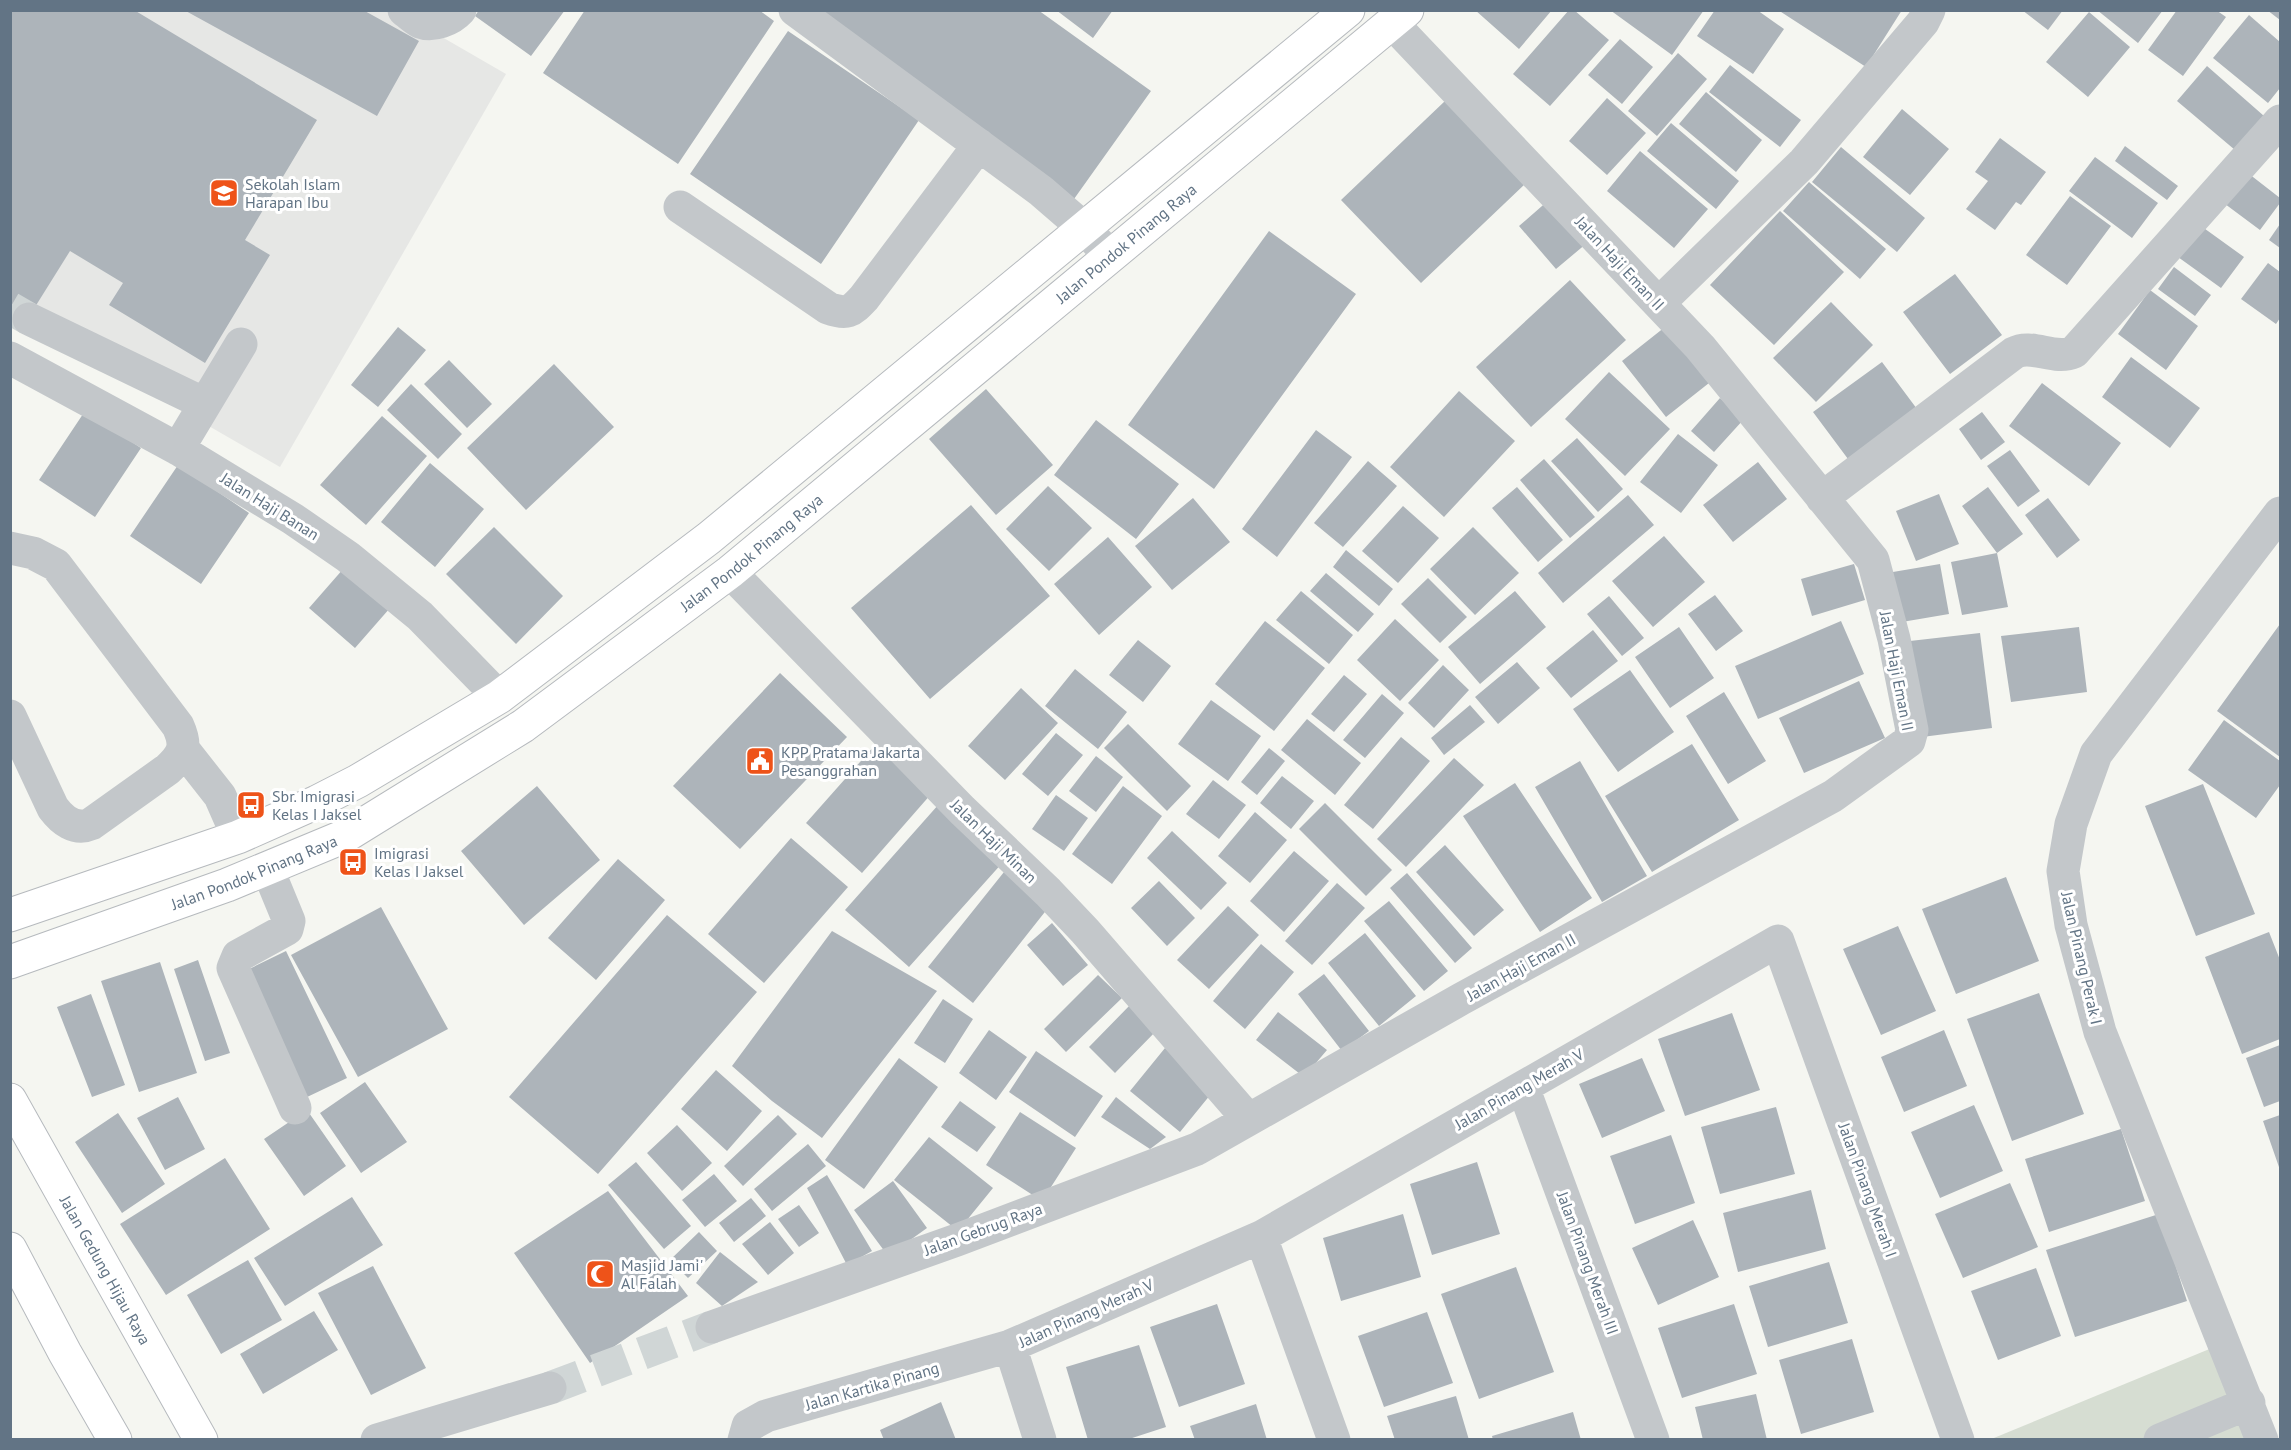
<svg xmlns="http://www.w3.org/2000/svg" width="2291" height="1450" viewBox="0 0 2291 1450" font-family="'PT Sans',sans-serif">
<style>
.built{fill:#e6e7e5}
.green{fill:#d6ddd2}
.building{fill:#adb4ba}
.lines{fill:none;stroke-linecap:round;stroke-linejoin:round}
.minor-tunnel{stroke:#d0d6d6;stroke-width:33;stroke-dasharray:33 16;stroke-linecap:butt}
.major-casing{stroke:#b6babe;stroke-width:35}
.minor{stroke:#c3c7ca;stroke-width:33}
.major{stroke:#fff;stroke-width:33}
.labels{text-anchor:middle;stroke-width:6;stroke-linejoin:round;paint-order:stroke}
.poi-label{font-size:16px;fill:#627485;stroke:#fff;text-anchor:start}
.street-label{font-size:16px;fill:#627485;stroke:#fff}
</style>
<rect width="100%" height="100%" fill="#f5f6f1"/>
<path class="built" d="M 11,11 L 397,11 L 506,74 L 280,467 L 11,312 Z"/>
<path class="green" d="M 2224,1343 L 2257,1440 L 1989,1440 Z"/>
<path class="building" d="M 10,10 L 134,10 L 317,120 L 245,240 L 270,255 L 205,363 L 109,305 L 123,283 L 70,251 L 30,315 L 10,303 L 10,220 L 12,217 L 10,216 Z
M 184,10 L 363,10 L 419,41 L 377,116 Z
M 479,10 L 565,10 L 531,56 L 475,16 Z
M 585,10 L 759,10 L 774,21 L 678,164 L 543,73 Z
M 811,10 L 1038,10 L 1151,91 L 1074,199 Z
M 1056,10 L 1113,10 L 1093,38 Z
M 1475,10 L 1552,10 L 1519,49 Z
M 1569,10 L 1574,10 L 1609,40 L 1550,106 L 1513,74 Z
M 1610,10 L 1704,10 L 1672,55 Z
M 1715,10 L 1757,10 L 1784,29 L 1753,74 L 1697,36 Z
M 1778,10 L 1902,10 L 1866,67 Z
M 2022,10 L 2063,10 L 2048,30 Z
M 2097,10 L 2163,10 L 2138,43 Z
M 2177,10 L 2216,10 L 2226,17 L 2183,76 L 2148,50 Z
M 2267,10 L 2280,10 L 2280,20 Z
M 2089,12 L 2130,47 L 2088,97 L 2046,62 Z
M 2249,15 L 2280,42 L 2280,88 L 2268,103 L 2213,58 Z
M 788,31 L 919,120 L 821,264 L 690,174 Z
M 1620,39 L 1653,67 L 1622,104 L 1588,75 Z
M 1678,53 L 1707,79 L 1657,136 L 1628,111 Z
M 1730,65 L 1801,120 L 1780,147 L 1709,92 Z
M 2207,66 L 2264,116 L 2235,150 L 2177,101 Z
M 1706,92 L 1762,140 L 1736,172 L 1679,124 Z
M 1607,98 L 1646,133 L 1607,175 L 1569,141 Z
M 1445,101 L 1525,184 L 1421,283 L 1341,200 Z
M 1902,109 L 1949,149 L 1910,195 L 1863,157 Z
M 1671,123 L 1739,181 L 1716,209 L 1647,151 Z
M 2000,138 L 2046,172 L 2021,205 L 2016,202 L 1995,230 L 1966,209 L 1988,181 L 1975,172 Z
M 2125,146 L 2178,186 L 2167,200 L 2115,161 Z
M 1841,147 L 1925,218 L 1897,252 L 1812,182 Z
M 1640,151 L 1708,209 L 1674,248 L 1607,191 Z
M 2095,157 L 2158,203 L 2132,238 L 2069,191 Z
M 2244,170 L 2280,198 L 2280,203 L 2260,230 L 2221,201 Z
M 1809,182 L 1886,249 L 1860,279 L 1783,211 Z
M 2070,196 L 2111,226 L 2067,285 L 2026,255 Z
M 1550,199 L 1587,243 L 1556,269 L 1519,226 Z
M 1780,211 L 1844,272 L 1774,345 L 1710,285 Z
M 2280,224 L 2280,248 L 2269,240 Z
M 2201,226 L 2244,257 L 2221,288 L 2178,257 Z
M 1269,231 L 1356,294 L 1214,489 L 1128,425 Z
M 2268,263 L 2280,272 L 2280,318 L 2276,324 L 2241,299 Z
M 2174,267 L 2211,295 L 2195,316 L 2158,289 Z
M 1955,274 L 2002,335 L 1950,374 L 1903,312 Z
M 1570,280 L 1626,340 L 1531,427 L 1476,367 Z
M 2150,290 L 2198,326 L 2166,370 L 2118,334 Z
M 1831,302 L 1873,345 L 1816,402 L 1773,358 Z
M 398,327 L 426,350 L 378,407 L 351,385 Z
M 1665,327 L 1709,383 L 1666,417 L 1622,361 Z
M 2131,357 L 2200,408 L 2170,448 L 2102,397 Z
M 449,360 L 492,404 L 467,428 L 424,384 Z
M 1882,362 L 1917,409 L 1848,459 L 1813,412 Z
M 554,364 L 614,427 L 526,510 L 467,448 Z
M 1609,372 L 1670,429 L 1625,476 L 1565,419 Z
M 2042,383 L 2121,443 L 2089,486 L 2009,426 Z
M 411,384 L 462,434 L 438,459 L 387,410 Z
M 986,389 L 1053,465 L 996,515 L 929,439 Z
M 1459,391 L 1515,441 L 1444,517 L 1390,467 Z
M 1720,398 L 1744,419 L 1714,452 L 1691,431 Z
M 85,411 L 141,448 L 95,517 L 39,480 Z
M 1982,412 L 2005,442 L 1981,460 L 1959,429 Z
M 382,416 L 427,456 L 366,525 L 320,485 Z
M 1096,420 L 1179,484 L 1136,539 L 1054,475 Z
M 1316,430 L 1352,457 L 1277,557 L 1242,529 Z
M 1678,434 L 1718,465 L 1681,513 L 1640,482 Z
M 1577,438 L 1623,489 L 1598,512 L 1551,461 Z
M 2010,450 L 2040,491 L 2018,507 L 1987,466 Z
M 1544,459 L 1595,517 L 1570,538 L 1520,480 Z
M 1368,461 L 1397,486 L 1343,547 L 1314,523 Z
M 1758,462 L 1787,499 L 1733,542 L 1703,505 Z
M 430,463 L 484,509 L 435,567 L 381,522 Z
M 178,465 L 249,513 L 201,584 L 130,536 Z
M 1048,486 L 1092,528 L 1049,571 L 1006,529 Z
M 1517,487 L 1563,540 L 1538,562 L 1492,508 Z
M 1988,487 L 2023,534 L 1997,553 L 1962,506 Z
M 1939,494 L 1959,544 L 1916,561 L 1896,511 Z
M 1628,495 L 1654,525 L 1563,603 L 1538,573 Z
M 1193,498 L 1230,542 L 1172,590 L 1135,546 Z
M 2048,498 L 2080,540 L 2057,558 L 2025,515 Z
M 971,505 L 1050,596 L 930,699 L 851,608 Z
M 1403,506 L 1439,538 L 1398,583 L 1362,551 Z
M 494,527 L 563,596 L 516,644 L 446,574 Z
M 1473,527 L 1519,573 L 1475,615 L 1430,569 Z
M 1664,536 L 1705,582 L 1653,627 L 1612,581 Z
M 1108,537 L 1152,587 L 1099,635 L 1054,584 Z
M 1346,550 L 1393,589 L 1379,606 L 1333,567 Z
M 1997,553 L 2008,607 L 1962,615 L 1951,562 Z
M 1854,564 L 1865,600 L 1812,616 L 1801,579 Z
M 1940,564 L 1949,614 L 1896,623 L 1887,573 Z
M 344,568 L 390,608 L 355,648 L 309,608 Z
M 1326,573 L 1374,614 L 1358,632 L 1310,591 Z
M 1428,578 L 1467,617 L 1440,643 L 1401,604 Z
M 1301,591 L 1353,635 L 1329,664 L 1276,620 Z
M 1515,591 L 1546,627 L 1480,684 L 1448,647 Z
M 1715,595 L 1743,631 L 1716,651 L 1688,614 Z
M 1609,596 L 1644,638 L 1622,656 L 1587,614 Z
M 1395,619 L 1439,660 L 1400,701 L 1357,660 Z
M 1265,621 L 1325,668 L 1274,731 L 1215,684 Z
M 1841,621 L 1864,674 L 1758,719 L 1735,666 Z
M 2280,624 L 2280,757 L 2217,711 Z
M 1679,627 L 1714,678 L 1670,708 L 1635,657 Z
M 2079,627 L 2087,692 L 2011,702 L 2001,636 Z
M 1593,630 L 1618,661 L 1571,698 L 1546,668 Z
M 1980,633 L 1992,728 L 1922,737 L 1910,641 Z
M 1138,640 L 1171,666 L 1143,702 L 1109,675 Z
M 1517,662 L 1540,688 L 1498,724 L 1475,697 Z
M 1443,665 L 1469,690 L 1434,728 L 1408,703 Z
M 1075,669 L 1127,712 L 1098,749 L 1045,706 Z
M 1630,670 L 1674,732 L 1618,772 L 1573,709 Z
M 780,673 L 847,737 L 740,849 L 673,786 Z
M 1344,675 L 1367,694 L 1334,732 L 1311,714 Z
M 1859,681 L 1885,738 L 1804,773 L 1779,718 Z
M 1021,688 L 1058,723 L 1005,780 L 968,746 Z
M 1724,692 L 1766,761 L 1728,784 L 1686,716 Z
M 1382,694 L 1404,713 L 1365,758 L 1343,740 Z
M 1211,700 L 1261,736 L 1228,781 L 1178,744 Z
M 1470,705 L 1485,722 L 1444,755 L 1431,738 Z
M 1307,719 L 1361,763 L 1335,795 L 1281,750 Z
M 2224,720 L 2280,761 L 2280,785 L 2256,818 L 2188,770 Z
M 1128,724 L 1191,786 L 1167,811 L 1104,748 Z
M 1056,733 L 1083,755 L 1048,796 L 1022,774 Z
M 1401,737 L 1430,761 L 1373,829 L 1344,805 Z
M 876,744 L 932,793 L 862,873 L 806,823 Z
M 1692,744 L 1739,820 L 1652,872 L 1605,796 Z
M 1269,748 L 1285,761 L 1257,795 L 1241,782 Z
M 1096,756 L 1123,777 L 1096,812 L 1069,791 Z
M 1454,758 L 1484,785 L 1406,867 L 1377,839 Z
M 1580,761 L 1647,876 L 1602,902 L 1535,787 Z
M 1282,776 L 1314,801 L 1291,829 L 1260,803 Z
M 1213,780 L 1246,805 L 1219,839 L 1186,814 Z
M 1515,783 L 1592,898 L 1540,932 L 1463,816 Z
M 2203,784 L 2255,914 L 2196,936 L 2145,806 Z
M 537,786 L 600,860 L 524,925 L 461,851 Z
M 1123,786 L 1162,816 L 1112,884 L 1072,854 Z
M 1056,795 L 1088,818 L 1064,851 L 1032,829 Z
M 1325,803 L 1392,870 L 1366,896 L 1299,829 Z
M 939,804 L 1004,861 L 909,967 L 845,910 Z
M 1255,812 L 1287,840 L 1250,883 L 1218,856 Z
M 1172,831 L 1227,883 L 1201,910 L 1147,858 Z
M 791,838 L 848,887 L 764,983 L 708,934 Z
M 1445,845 L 1504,910 L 1474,936 L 1416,872 Z
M 1294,851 L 1329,881 L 1284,932 L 1250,901 Z
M 618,859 L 665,900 L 596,980 L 548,938 Z
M 1004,872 L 1048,908 L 973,1003 L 928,967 Z
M 1407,873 L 1472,948 L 1455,963 L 1390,888 Z
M 2006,877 L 2039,961 L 1956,994 L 1922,909 Z
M 1159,881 L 1195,918 L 1167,946 L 1131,908 Z
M 1337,883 L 1365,908 L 1312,965 L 1285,941 Z
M 1389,901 L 1448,971 L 1424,991 L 1364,921 Z
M 1228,906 L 1259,935 L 1209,989 L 1177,960 Z
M 381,907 L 448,1029 L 358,1077 L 291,955 Z
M 667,915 L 757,992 L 598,1174 L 509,1097 Z
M 1052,923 L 1088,965 L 1063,986 L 1027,945 Z
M 1898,926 L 1936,1011 L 1881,1035 L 1843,949 Z
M 832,931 L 937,991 L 822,1138 L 772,1101 L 732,1066 Z
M 2269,932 L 2280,960 L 2280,1039 L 2242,1054 L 2205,957 Z
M 1365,933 L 1416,996 L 1379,1026 L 1328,963 Z
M 1261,944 L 1294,972 L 1245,1029 L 1213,1001 Z
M 286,951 L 347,1078 L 305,1098 L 245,971 Z
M 198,960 L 230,1053 L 205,1061 L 174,969 Z
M 160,962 L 197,1073 L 139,1092 L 101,981 Z
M 1324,974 L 1369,1031 L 1342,1051 L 1298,994 Z
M 1098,975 L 1122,998 L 1066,1052 L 1044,1029 Z
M 2039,993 L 2084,1114 L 2012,1141 L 1967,1019 Z
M 91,994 L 125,1085 L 92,1097 L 57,1007 Z
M 943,999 L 973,1019 L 945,1063 L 914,1043 Z
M 1132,1003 L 1159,1028 L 1115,1073 L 1089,1047 Z
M 1278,1012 L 1327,1050 L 1304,1077 L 1256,1040 Z
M 1732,1013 L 1760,1090 L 1685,1116 L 1658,1039 Z
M 989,1030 L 1027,1057 L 996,1100 L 959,1073 Z
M 1944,1030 L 1967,1086 L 1904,1112 L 1881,1057 Z
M 2280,1045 L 2280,1101 L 2264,1107 L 2246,1058 Z
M 1165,1048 L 1215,1089 L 1180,1132 L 1130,1091 Z
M 1036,1051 L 1103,1096 L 1075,1137 L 1009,1092 Z
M 899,1058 L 938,1087 L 864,1189 L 825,1160 Z
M 1642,1058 L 1665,1111 L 1602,1138 L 1579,1084 Z
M 716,1070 L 762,1111 L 727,1151 L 681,1109 Z
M 365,1082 L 407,1142 L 361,1173 L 320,1113 Z
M 178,1097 L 205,1149 L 165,1170 L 137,1118 Z
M 1116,1097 L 1166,1137 L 1150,1149 L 1101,1117 Z
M 960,1101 L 996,1127 L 977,1152 L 941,1127 Z
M 1974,1105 L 2003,1171 L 1940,1198 L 1911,1132 Z
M 1776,1107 L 1795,1174 L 1720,1194 L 1701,1127 Z
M 307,1110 L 346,1166 L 304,1196 L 264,1139 Z
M 1020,1112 L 1076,1148 L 1042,1201 L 986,1165 Z
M 118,1113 L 165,1184 L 122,1213 L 75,1142 Z
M 778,1115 L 797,1134 L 743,1186 L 724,1166 Z
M 2280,1115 L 2280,1170 L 2263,1121 Z
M 677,1125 L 712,1163 L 682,1191 L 647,1153 Z
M 2121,1129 L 2145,1201 L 2049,1232 L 2025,1159 Z
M 1671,1135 L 1695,1203 L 1635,1224 L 1610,1156 Z
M 929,1137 L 993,1188 L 958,1231 L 894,1180 Z
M 808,1144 L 826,1166 L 772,1211 L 754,1189 Z
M 225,1158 L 270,1229 L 166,1295 L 120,1224 Z
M 636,1162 L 691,1226 L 664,1249 L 608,1185 Z
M 1477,1162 L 1500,1234 L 1432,1255 L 1410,1184 Z
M 714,1174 L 737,1201 L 705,1227 L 682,1200 Z
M 827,1175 L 872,1251 L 847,1265 L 807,1188 Z
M 893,1181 L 927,1228 L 888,1256 L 854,1210 Z
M 2010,1183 L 2038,1247 L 1963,1278 L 1935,1214 Z
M 1811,1190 L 1826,1249 L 1738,1272 L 1723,1213 Z
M 608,1191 L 688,1296 L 590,1363 L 514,1253 Z
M 352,1197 L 383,1245 L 285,1306 L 254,1258 Z
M 751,1198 L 766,1216 L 734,1242 L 719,1223 Z
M 799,1205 L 819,1233 L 799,1247 L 778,1219 Z
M 1403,1214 L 1421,1277 L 1341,1301 L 1323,1238 Z
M 2159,1214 L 2187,1301 L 2075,1337 L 2046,1250 Z
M 1693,1220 L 1719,1277 L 1658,1305 L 1632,1248 Z
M 770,1222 L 794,1253 L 768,1275 L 742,1244 Z
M 699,1232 L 717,1251 L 688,1278 L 670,1260 Z
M 720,1252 L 758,1282 L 722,1306 L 696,1283 Z
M 248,1260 L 282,1320 L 221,1354 L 187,1295 Z
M 1829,1262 L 1848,1323 L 1768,1347 L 1749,1286 Z
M 373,1266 L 426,1368 L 371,1395 L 318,1293 Z
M 1516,1267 L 1554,1372 L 1479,1399 L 1441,1294 Z
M 2036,1268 L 2061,1336 L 1998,1360 L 1971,1291 Z
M 1217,1304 L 1245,1384 L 1179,1407 L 1150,1327 Z
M 1734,1304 L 1757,1374 L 1682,1398 L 1658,1328 Z
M 314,1311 L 338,1350 L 263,1394 L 240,1354 Z
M 1427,1312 L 1453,1383 L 1384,1407 L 1358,1336 Z
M 1852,1339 L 1874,1412 L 1801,1434 L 1779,1360 Z
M 1139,1345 L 1166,1427 L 1126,1440 L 1088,1440 L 1066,1367 Z
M 1756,1394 L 1767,1440 L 1703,1440 L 1695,1407 Z
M 1456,1396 L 1469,1440 L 1395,1440 L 1387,1416 Z
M 941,1402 L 956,1440 L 884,1440 L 880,1430 Z
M 1256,1404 L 1267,1440 L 1195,1440 L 1190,1426 Z
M 1573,1412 L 1581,1440 L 1493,1440 L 1492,1436 Z"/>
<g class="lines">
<path class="minor-tunnel" d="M 10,308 L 29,319
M 550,1388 L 712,1327"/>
<g class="major-casing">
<g id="major">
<path d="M 10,915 L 238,837 L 317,802 L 358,781 L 499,697 L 709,538 L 1348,10"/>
<path id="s1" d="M 10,962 L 227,885 L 345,836 L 523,726 L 730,572 L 1407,10"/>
<path id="s2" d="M 10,1100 L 201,1440"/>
<path d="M 10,1249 L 65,1353 L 115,1440"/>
</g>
</g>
<path class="minor" d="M 404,10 C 409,14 414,19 420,22 C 433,27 451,20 460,10
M 795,10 L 1041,191 L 1085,229 L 1110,256
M 680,207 L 828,308 C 847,315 851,312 864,298 L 979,145
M 1659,303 L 1804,162 L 1923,22 L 1929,10
M 29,319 L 205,404
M 10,358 L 178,449 L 293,519 L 348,557 L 420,616 L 499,697
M 178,449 L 241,344
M 1822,498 L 2014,353 C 2032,343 2054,361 2074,352 L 2280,121
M 10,548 L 33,553 L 56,565 L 178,726 C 187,746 184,754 168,769 L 91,824 C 75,831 62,820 53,808 L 10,716
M 730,572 L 962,810 L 1048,892 L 1085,931 L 1248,1119
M 183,749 L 220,796 L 238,837
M 268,870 L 289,921 L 287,929 L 238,956 L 233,968 L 295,1108
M 1523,1087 L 1653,1440
M 1261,1237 L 1334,1440
M 712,1327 L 957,1240 L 1197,1149 L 1461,999 L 1833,796 L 1909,741 L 1912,730 L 1894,639 L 1873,560 L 1700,347 L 1393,24
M 1010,1346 L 1040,1440
M 377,1440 L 550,1388
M 744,1440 L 748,1426 L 766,1416 L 1010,1346 L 1261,1237 L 1778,941 L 1958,1440
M 2160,1440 L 2249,1403
M 2262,1440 L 2100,1032 L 2071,925 L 2063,871 L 2071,824 L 2096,754 L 2280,513"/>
<use href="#major" class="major"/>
</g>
<defs>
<g id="school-square" transform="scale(1.5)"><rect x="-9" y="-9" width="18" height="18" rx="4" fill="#ee5319" stroke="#fff"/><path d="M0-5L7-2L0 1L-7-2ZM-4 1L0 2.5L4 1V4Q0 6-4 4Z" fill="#fff"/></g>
<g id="civic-square" transform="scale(1.5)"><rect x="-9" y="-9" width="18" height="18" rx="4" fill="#ee5319" stroke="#fff"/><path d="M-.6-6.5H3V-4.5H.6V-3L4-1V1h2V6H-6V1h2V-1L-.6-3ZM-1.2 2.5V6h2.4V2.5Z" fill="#fff"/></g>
<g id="bus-square" transform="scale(1.5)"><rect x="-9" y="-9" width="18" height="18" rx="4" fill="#ee5319" stroke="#fff"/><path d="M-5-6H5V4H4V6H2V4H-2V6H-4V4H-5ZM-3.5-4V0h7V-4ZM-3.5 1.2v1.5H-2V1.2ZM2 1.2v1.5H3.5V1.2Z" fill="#fff"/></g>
<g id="mosque-square" transform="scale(1.5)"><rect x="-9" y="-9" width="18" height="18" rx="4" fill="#ee5319" stroke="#fff"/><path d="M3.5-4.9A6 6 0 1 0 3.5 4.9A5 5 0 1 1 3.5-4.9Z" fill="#fff"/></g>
</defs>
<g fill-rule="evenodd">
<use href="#school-square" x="224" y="193"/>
<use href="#civic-square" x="760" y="761"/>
<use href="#bus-square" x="251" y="805"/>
<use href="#bus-square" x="353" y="862"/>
<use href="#mosque-square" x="600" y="1274"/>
</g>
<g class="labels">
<g class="poi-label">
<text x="245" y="190">Sekolah Islam<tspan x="245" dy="18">Harapan Ibu</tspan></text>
<text x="781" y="758">KPP Pratama Jakarta<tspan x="781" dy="18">Pesanggrahan</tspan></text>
<text x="272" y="802">Sbr. Imigrasi<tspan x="272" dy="18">Kelas I Jaksel</tspan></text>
<text x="374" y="859">Imigrasi<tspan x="374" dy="18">Kelas I Jaksel</tspan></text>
<text x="621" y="1271">Masjid Jami'<tspan x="621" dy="18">Al Falah</tspan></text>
</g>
<g class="street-label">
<text dy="6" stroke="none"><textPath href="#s1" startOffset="1340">Jalan Pondok Pinang Raya</textPath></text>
<text transform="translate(1620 263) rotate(47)" y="6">Jalan Haji Eman II</text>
<text transform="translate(270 506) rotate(32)" y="6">Jalan Haji Banan</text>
<text dy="6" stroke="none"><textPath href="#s1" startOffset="854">Jalan Pondok Pinang Raya</textPath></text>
<text transform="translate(1897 671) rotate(79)" y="6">Jalan Haji Eman II</text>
<text transform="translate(994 841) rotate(44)" y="6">Jalan Haji Minan</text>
<text dy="6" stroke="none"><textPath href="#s1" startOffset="260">Jalan Pondok Pinang Raya</textPath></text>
<text transform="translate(2082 958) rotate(77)" y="6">Jalan Pinang Perak I</text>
<text transform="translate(1521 967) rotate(-29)" y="6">Jalan Haji Eman II</text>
<text transform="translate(1519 1089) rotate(-30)" y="6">Jalan Pinang Merah V</text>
<text transform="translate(1868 1190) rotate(70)" y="6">Jalan Pinang Merah I</text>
<text transform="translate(983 1229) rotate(-20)" y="6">Jalan Gebrug Raya</text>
<text transform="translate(1588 1263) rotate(70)" y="6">Jalan Pinang Merah III</text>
<text dy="6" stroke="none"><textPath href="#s2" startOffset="195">Jalan Gedung Hijau Raya</textPath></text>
<text transform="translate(1086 1313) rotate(-24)" y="6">Jalan Pinang Merah V</text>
<text transform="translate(872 1386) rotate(-16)" y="6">Jalan Kartika Pinang</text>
</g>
</g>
<rect width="2291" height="1450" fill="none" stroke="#627485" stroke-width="24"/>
</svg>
